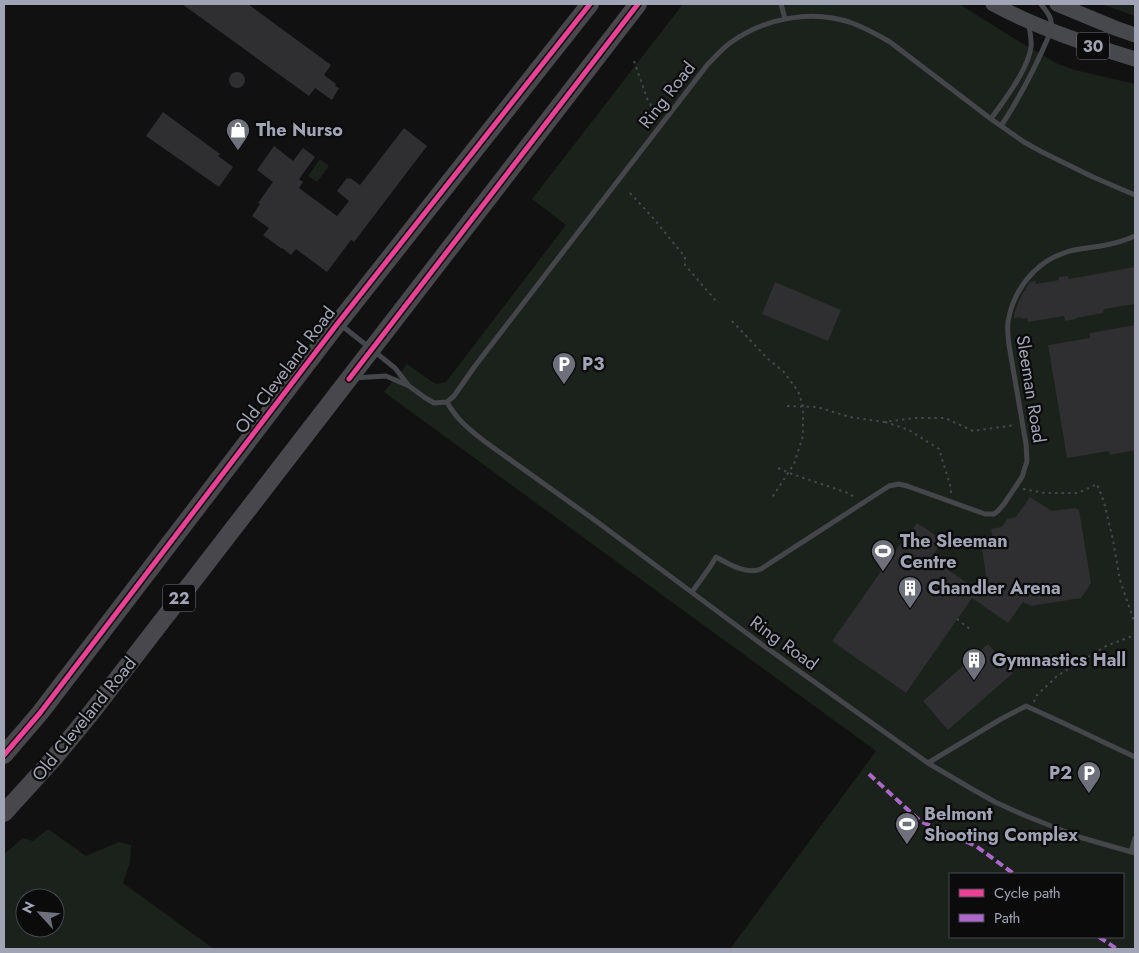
<svg xmlns="http://www.w3.org/2000/svg" width="1139" height="953" viewBox="0 0 1139 953" font-family="Jost,sans-serif">
<style>
.green{fill:#1b211b;fill-rule:evenodd}
.building{fill:#2f2f31}
.lines{fill:none;stroke-linecap:round;stroke-linejoin:round}
.path{stroke:#46474c;stroke-width:2;stroke-dasharray:2.5 4;stroke-linecap:butt}
.lane{stroke:#45464a;stroke-width:5}
.primary{stroke:#47484c;stroke-width:15}
.highway{stroke:#47474c;stroke-width:18}
.quiet{stroke:#ac68c9;stroke-width:4;stroke-dasharray:8 4;stroke-linecap:butt}
.cycleway-casing{stroke:#0b0b0c;stroke-width:8}
.cycleway{stroke:#ea4096;stroke-width:5}
.labels{text-anchor:middle;stroke-width:4.5;stroke-linejoin:round;paint-order:stroke}
.shield{fill:#0b0b0c;stroke:#737682;stroke-width:1}
.shield-label{font-size:16px;font-weight:bold;fill:#a0a4b4}
.street-label{font-size:18px;fill:#a0a4b4;stroke:#0b0b0c}
.poi-label{font-size:18px;font-weight:bold;fill:#a0a4b4;stroke:#0b0b0c;text-anchor:start}
</style>
<rect width="100%" height="100%" fill="#111"/>
<path class="green" d="M 683,4 L 959,4 L 1015,39 L 1058,64 L 1075,70 L 1135,84 L 1135,949 L 730,949 L 876,751 L 384,392 L 407,364 L 431,381 L 437,384 L 446,382 L 566,225 L 532,199 ZM 950,874 L 1123,874 L 1123,937 L 950,937 Z
M 1101,4 L 1135,4 L 1135,16 Z
M 320,159 L 329,166 L 317,182 L 308,176 Z
M 48,829 L 86,856 L 119,842 L 131,845 L 130,862 L 123,883 L 214,949 L 4,949 L 4,854 L 23,838 L 33,841 ZM 25,898 L 55,898 L 55,928 L 25,928 Z"/>
<path class="building" d="M 182,4 L 248,4 L 331,65 L 324,75 L 336,84 L 335,86 L 339,88 L 332,100 L 315,88 L 309,96 Z
M229 80a8 8 0 1 1 16 0a8 8 0 1 1-16 0Z
M 163,112 L 220,154 L 218,156 L 233,167 L 219,187 L 146,136 Z
M 404,128 L 427,146 L 354,242 L 351,240 L 327,272 L 296,249 L 291,255 L 282,248 L 282,249 L 263,235 L 269,228 L 252,216 L 260,204 L 258,203 L 273,182 L 257,170 L 274,146 L 293,161 L 303,148 L 315,157 L 299,179 L 303,182 L 299,188 L 337,216 L 349,201 L 337,191 L 347,178 L 349,179 L 350,178 L 360,185 Z
M 1135,267 L 1135,304 L 1104,309 L 1103,313 L 1076,318 L 1076,319 L 1065,321 L 1064,316 L 1028,322 L 1027,318 L 1021,319 L 1021,317 L 1014,318 L 1015,312 L 1019,301 L 1024,291 L 1026,291 L 1026,288 L 1030,282 L 1035,281 L 1036,284 L 1059,280 L 1059,277 L 1068,276 L 1069,279 Z
M 775,282 L 841,310 L 828,341 L 762,314 Z
M 1135,325 L 1135,450 L 1110,455 L 1109,451 L 1067,458 L 1048,345 L 1090,338 L 1090,333 Z
M 1030,497 L 1052,511 L 1075,508 L 1079,510 L 1091,583 L 1081,598 L 1031,606 L 1023,602 L 1008,623 L 972,598 L 906,693 L 832,641 L 901,543 L 902,544 L 917,523 L 943,540 L 931,558 L 976,589 L 986,575 L 982,549 L 994,547 L 991,529 L 1002,527 L 1007,519 L 1016,517 Z
M 988,644 L 1013,673 L 948,730 L 923,701 Z"/>
<g class="lines">
<path class="path" d="M 634,61 L 648,101 L 653,108
M 630,193 L 654,219 L 685,257 L 685,265 L 717,302
M 732,321 L 767,358 L 783,371 L 798,391 L 803,406 L 803,436 L 794,464 L 771,499
M 787,406 L 817,407 L 850,417 L 884,422 L 915,418 L 945,418 L 973,431 L 1015,425
M 885,422 L 909,430 L 939,449 L 951,488 L 951,494
M 778,468 L 792,474 L 848,493 L 856,498
M 1023,489 L 1045,493 L 1078,493 L 1097,484 L 1104,502 L 1113,540 L 1120,580 L 1135,624
M 957,619 L 971,630
M 1034,702 L 1036,696 L 1057,676 L 1106,646 L 1135,635"/>
<path class="lane" d="M 781,4 L 785,19
M 991,119 C 1004,100 1028,70 1031,47 C 1032,39 1030,31 1028,23
M 1001,126 C 1021,96 1037,64 1051,31 C 1053,17 1048,14 1041,4
M 341,325 L 395,368 L 409,386 L 424,397 L 434,403 L 447,402 L 454,396 L 475,366 L 708,64 C 715,57 722,49 730,43 C 764,18 812,9 852,23 C 865,28 878,35 890,42 L 991,119 L 1024,142 L 1042,152 L 1093,177 L 1135,195
M 354,378 L 386,376 L 409,386
M 447,402 C 456,419 469,429 484,441 L 596,521 L 764,646 L 928,763 L 972,789 L 995,802 L 1026,816 L 1079,837 L 1135,853
M 692,592 L 710,567 L 716,557 C 729,564 746,575 761,569 L 889,486 L 899,484 L 907,486 L 985,514 L 994,514 L 998,511 L 1004,504 L 1022,477 L 1027,461 L 1026,444 L 1009,345 C 1008,337 1007,330 1008,322 C 1013,291 1034,263 1064,253 C 1077,248 1092,248 1106,245 C 1116,243 1126,240 1135,236
M 928,763 L 1001,719 L 1026,706 L 1059,721 L 1135,757
M 1131,852 L 1135,838"/>
<path class="primary" d="M 993,4 C 1038,28 1086,44 1135,59
M 1057,4 L 1115,28 L 1135,35"/>
<path class="highway" d="M 4,755 L 40,713 L 338,323 L 590,4
M 4,813 L 54,758 L 91,713 L 638,4"/>
<path class="quiet" d="M 869,774 L 920,821 L 976,846 L 1014,874
M 1099,937 L 1117,949"/>
<g class="cycleway-casing">
<path id="cycleway" d="M 349,379 L 638,4
M 4,755 L 40,713 L 338,323 L 590,4"/>
</g>
<use href="#cycleway" class="cycleway"/>
</g>
<defs>
<g id="shop-pin" transform="scale(1.25)"><path d="M0 17L-7.5 6A9.5 9.5 0 1 1 7.5 6Z" fill="#6e717b" stroke="#0b0b0c"/><path d="M-5-2.5h2.3a2.7 3.5 0 0 1 5.4 0H5L5.5 6h-11ZM-1.5-2.5h3a1.5 2.3 0 0 0-3 0Z" fill="#fff"/></g>
<g id="parking-pin" transform="scale(1.25)"><path d="M0 17L-7.5 6A9.5 9.5 0 1 1 7.5 6Z" fill="#6e717b" stroke="#0b0b0c"/><path d="M-3.5-5.5H1a3.5 3.5 0 0 1 0 7H-1V5.5H-3.5ZM-1-3.4V-.6H.8a1.4 1.4 0 0 0 0-2.8Z" fill="#fff"/></g>
<g id="stadium-pin" transform="scale(1.25)"><path d="M0 17L-7.5 6A9.5 9.5 0 1 1 7.5 6Z" fill="#6e717b" stroke="#0b0b0c"/><path d="M0-5a6.5 5 0 1 0 0 10a6.5 5 0 1 0 0-10ZM-3.5-1.8h7v3.6h-7Z" fill="#fff"/></g>
<g id="building-pin" transform="scale(1.25)"><path d="M0 17L-7.5 6A9.5 9.5 0 1 1 7.5 6Z" fill="#6e717b" stroke="#0b0b0c"/><path d="M-4-6H4V6H1V3H-1V6H-4ZM-2.5-4.3h1.7v1.8h-1.7ZM.8-4.3h1.7v1.8H.8ZM-2.5-1h1.7V.8h-1.7ZM.8-1h1.7V.8H.8Z" fill="#fff"/></g>
</defs>
<g fill-rule="evenodd">
<use href="#shop-pin" x="238" y="130"/>
<use href="#parking-pin" x="564" y="364"/>
<use href="#stadium-pin" x="883" y="551"/>
<use href="#building-pin" x="910" y="588"/>
<use href="#building-pin" x="974" y="660"/>
<use href="#parking-pin" x="1089" y="773"/>
<use href="#stadium-pin" x="907" y="824"/>
</g>
<g class="labels">
<g class="shield">
<rect x="1077" y="32.5" width="32" height="27" rx="4"/>
<rect x="163" y="584.5" width="32" height="27" rx="4"/>
</g>
<g class="shield-label">
<text x="1093" y="52">30</text>
<text x="179" y="604">22</text>
</g>
<g class="street-label">
<text transform="translate(667 95) rotate(-52)" y="6">Ring Road</text>
<text transform="translate(285 370) rotate(-53)" y="6">Old Cleveland Road</text>
<text transform="translate(1031 389) rotate(81)" y="6">Sleeman Road</text>
<text transform="translate(784 643) rotate(36)" y="6">Ring Road</text>
<text transform="translate(84 719) rotate(-51)" y="6">Old Cleveland Road</text>
</g>
<g class="poi-label">
<text x="256" y="136">The Nurso</text>
<text x="582" y="370">P3</text>
<text x="900" y="547">The Sleeman<tspan x="900" dy="21">Centre</tspan></text>
<text x="928" y="594">Chandler Arena</text>
<text x="992" y="666">Gymnastics Hall</text>
<text x="1072" y="779" text-anchor="end">P2</text>
<text x="924" y="820">Belmont<tspan x="924" dy="21">Shooting Complex</tspan></text>
</g>
</g>
<rect width="1139" height="953" fill="none" stroke="#a0a4b4" stroke-width="10"/>
<rect x="949" y="873" width="175" height="65" fill="#0b0b0c" stroke="#47484f"/>
<rect x="959" y="889" width="25" height="8" fill="#ea4096" stroke="#47484f"/>
<text x="994" y="898" font-size="15" fill="#a0a4b4">Cycle path</text>
<rect x="959" y="914" width="25" height="8" fill="#ac68c9" stroke="#47484f"/>
<text x="994" y="923" font-size="15" fill="#a0a4b4">Path</text>
<g transform="translate(40 913) rotate(296)"><circle r="24" fill="#0b0b0c" stroke="#47484f"/>
<path d="M0-4L9 19L0 12L-9 19Z" fill="#6e717b"/>
<text y="-8" font-size="14" font-weight="bold" text-anchor="middle" fill="#a0a4b4">N</text>
</g>
</svg>
